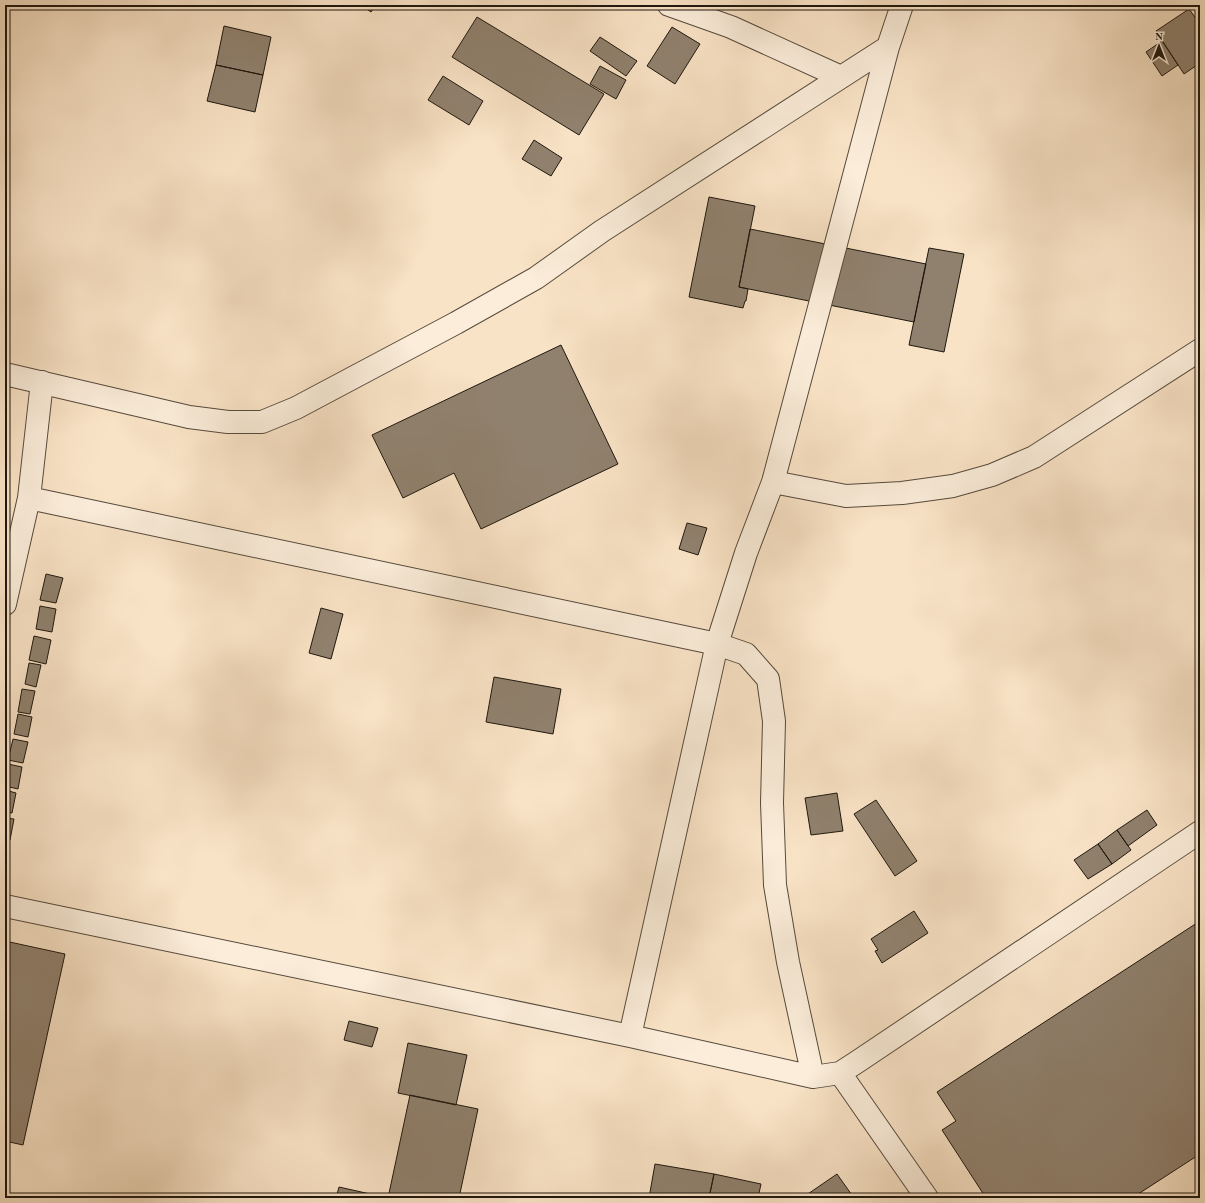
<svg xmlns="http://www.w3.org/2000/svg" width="1205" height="1203" viewBox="0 0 1205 1203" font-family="'Old Standard TT',serif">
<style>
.building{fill:#90816e;stroke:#1f170e}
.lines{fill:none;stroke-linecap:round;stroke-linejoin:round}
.minor-casing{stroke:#564a3c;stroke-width:24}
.minor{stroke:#fbedda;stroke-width:22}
</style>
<rect width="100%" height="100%" fill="#f9e3c6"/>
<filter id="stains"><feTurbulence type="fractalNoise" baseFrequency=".005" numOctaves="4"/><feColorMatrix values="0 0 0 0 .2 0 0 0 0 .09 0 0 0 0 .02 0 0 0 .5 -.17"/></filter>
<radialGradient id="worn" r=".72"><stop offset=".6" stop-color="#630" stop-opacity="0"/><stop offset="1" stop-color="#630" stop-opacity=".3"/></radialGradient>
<path class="building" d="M 361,5 L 376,5 L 371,12 Z
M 1189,9 L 1200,24 L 1200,63 L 1184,74 L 1156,31 Z
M 477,17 L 604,94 L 579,135 L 452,57 Z
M 224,26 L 271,37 L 263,75 L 216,65 Z
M 672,27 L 700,44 L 675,84 L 647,66 Z
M 600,37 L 637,61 L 626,76 L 590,51 Z
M 1162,41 L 1178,65 L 1162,76 L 1146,52 Z
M 216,65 L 263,75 L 255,112 L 207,101 Z
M 600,66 L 626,80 L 616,99 L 590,84 Z
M 443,76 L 483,101 L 469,125 L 428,100 Z
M 534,140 L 562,158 L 551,176 L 522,159 Z
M 709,197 L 755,206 L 739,287 L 748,289 L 746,301 L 745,301 L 743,308 L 689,297 Z
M 750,229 L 926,264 L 914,322 L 739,287 Z
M 929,248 L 964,254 L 944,352 L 909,345 Z
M 561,345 L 618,464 L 481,529 L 454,473 L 403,498 L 372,435 Z
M 687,523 L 707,528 L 698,555 L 679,549 Z
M 46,574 L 63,578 L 56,603 L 40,600 Z
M 40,606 L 56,609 L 52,632 L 36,629 Z
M 321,608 L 343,614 L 331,659 L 309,653 Z
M 34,636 L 51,640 L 46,664 L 29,660 Z
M 29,663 L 41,665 L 36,687 L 25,684 Z
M 494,677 L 561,689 L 553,734 L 486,722 Z
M 22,689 L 35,691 L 30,714 L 18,712 Z
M 18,714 L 32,717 L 28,737 L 14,734 Z
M 13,739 L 28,742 L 23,763 L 8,760 Z
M 8,764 L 22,767 L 18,789 L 5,786 L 5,777 Z
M 5,790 L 16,793 L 12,813 L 5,812 Z
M 837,793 L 843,831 L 811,835 L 805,798 Z
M 876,800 L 917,861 L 895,876 L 854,814 Z
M 1147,810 L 1157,825 L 1128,846 L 1117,830 Z
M 5,818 L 14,819 L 10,840 L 5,839 Z
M 1117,830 L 1131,850 L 1112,864 L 1098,844 Z
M 1098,844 L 1112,864 L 1088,879 L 1074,860 Z
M 914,911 L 928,933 L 882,963 L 875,951 L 878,950 L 871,939 Z
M 1200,921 L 1200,1154 L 1132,1198 L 986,1198 L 942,1130 L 956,1121 L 937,1092 Z
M 5,941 L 65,954 L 23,1145 L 5,1141 Z
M 349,1021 L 378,1028 L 372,1047 L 344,1040 Z
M 408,1043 L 467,1055 L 456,1105 L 398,1093 Z
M 410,1095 L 478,1109 L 459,1198 L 336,1198 L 339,1187 L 388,1198 Z
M 655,1164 L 714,1174 L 709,1198 L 649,1198 Z
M 714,1174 L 761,1184 L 758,1198 L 709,1198 Z
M 837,1174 L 854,1198 L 802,1198 Z"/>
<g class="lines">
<g class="minor-casing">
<path id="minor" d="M 669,5 L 731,27 L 841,77
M 5,374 L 189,417 L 228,422 L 262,422 L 296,408 L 456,323 L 536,278 L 602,231 L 888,47
M 773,482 L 846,496 L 902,493 L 953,486 L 992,475 L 1034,457 L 1200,350
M 29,498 L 717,644 L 746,654 L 768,679 L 774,721 L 772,803 L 775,885 L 788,962 L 813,1077
M 5,604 L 29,498 L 42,382
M 5,906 L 630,1036 L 813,1077 L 840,1073 L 857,1062 L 1200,832
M 630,1036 L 717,644 L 746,553 L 773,482 L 888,47 L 902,5
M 840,1073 L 927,1198"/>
</g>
<use href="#minor" class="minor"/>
</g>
<rect width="1205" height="1203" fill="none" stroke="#f9e3c6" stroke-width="20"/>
<rect x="6" y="6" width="1193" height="1191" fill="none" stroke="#1f170e" stroke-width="2"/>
<rect x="10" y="10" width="1185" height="1183" fill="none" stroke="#1f170e"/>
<g transform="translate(1159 46)" stroke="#fbedda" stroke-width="3" paint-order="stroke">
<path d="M0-3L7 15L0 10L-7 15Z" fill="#1f170e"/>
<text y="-6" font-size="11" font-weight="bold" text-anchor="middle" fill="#1f170e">N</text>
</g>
<rect width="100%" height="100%" filter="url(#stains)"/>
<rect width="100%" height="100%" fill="url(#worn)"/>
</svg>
